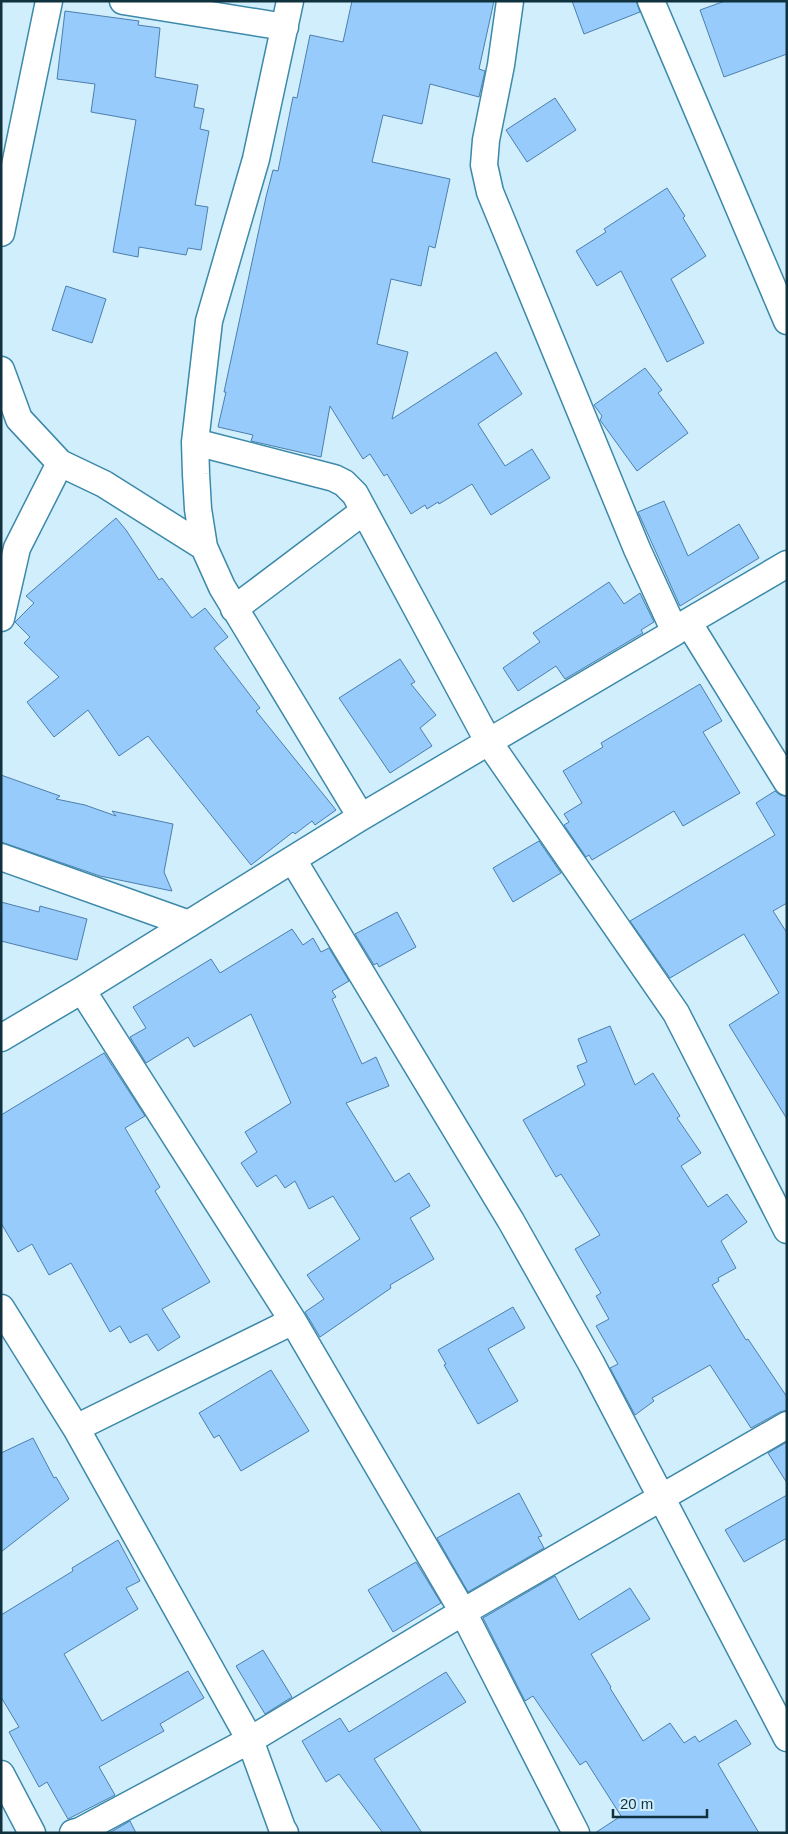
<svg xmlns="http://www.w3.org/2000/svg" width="788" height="1834" viewBox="0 0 788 1834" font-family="Arial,sans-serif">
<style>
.building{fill:#96cbfc;stroke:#4d7fad}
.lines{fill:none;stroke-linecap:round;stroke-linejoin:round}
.street-casing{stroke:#3c89a9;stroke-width:29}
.street{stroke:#fff;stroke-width:26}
</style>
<rect width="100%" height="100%" fill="#d1eefc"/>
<path class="building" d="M 352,1 L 494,1 L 479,69 L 485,71 L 479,97 L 430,84 L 422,124 L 383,115 L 372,162 L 450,179 L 435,248 L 429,246 L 421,286 L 391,279 L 377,344 L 408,352 L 392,419 L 496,352 L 522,394 L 478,424 L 505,466 L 532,449 L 550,478 L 491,515 L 472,484 L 439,504 L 438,502 L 427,509 L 425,505 L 411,514 L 387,474 L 384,476 L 370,454 L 363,459 L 330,406 L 321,457 L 251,441 L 253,435 L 218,427 L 226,392 L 224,392 L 266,197 L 273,170 L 278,171 L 293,97 L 297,98 L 310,35 L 343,42 Z
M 572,1 L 636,1 L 640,12 L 584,34 Z
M 725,1 L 787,1 L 787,54 L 724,77 L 700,10 Z
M 65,11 L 139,21 L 138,25 L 160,28 L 155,77 L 198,85 L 194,107 L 204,109 L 200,129 L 209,131 L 195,205 L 208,207 L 201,250 L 188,248 L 186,255 L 139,247 L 138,257 L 113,252 L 136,120 L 91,112 L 95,84 L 57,79 Z
M 555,98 L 576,130 L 527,162 L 506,130 Z
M 667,188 L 685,216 L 683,218 L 706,256 L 671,279 L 704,343 L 667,362 L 621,271 L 597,286 L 576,251 L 606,232 L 604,229 Z
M 66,286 L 106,299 L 92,343 L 52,330 Z
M 645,368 L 662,390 L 658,393 L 688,433 L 637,471 L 600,420 L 602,416 L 594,405 Z
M 664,501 L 688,556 L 739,524 L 759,558 L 680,606 L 638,512 Z
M 116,518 L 126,530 L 159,580 L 162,578 L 192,618 L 205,608 L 228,637 L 214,648 L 260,708 L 256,711 L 336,810 L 315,825 L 312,821 L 295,834 L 293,832 L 251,865 L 148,736 L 119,756 L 88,710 L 54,737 L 27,702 L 59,677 L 24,643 L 30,637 L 15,622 L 34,603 L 26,596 Z
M 609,582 L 624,604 L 640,593 L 654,622 L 641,630 L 643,633 L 636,637 L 565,679 L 556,666 L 518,691 L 503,668 L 540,642 L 533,633 Z
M 400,659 L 415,682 L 411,684 L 436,715 L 420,728 L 432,746 L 390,773 L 339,698 Z
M 700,684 L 722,721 L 703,732 L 740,793 L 683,826 L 674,811 L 592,860 L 589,855 L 586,857 L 564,825 L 569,822 L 564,814 L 582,803 L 563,771 L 603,747 L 601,743 Z
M 1,775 L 60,796 L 56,799 L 85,805 L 116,816 L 112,811 L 173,824 L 164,872 L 172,891 L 100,876 L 1,842 Z
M 775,791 L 780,795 L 787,797 L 787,903 L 773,911 L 787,933 L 787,1119 L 729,1025 L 779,993 L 744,934 L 670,978 L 630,921 L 775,835 L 756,803 Z
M 539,841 L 561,873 L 513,902 L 493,868 Z
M 1,902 L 39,912 L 40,906 L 87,919 L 77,960 L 1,941 Z
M 397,912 L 416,947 L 379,967 L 377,963 L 374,965 L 355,934 Z
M 292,929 L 303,945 L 313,938 L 321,952 L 329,948 L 349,981 L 332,991 L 336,997 L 332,999 L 362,1064 L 376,1057 L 389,1086 L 346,1103 L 395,1182 L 409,1173 L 430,1206 L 410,1218 L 434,1259 L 390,1285 L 391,1288 L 320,1337 L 305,1312 L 324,1299 L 307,1275 L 360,1239 L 333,1196 L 309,1209 L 295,1181 L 285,1188 L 276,1175 L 257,1187 L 241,1163 L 257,1152 L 245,1132 L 291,1103 L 251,1014 L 194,1047 L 188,1037 L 146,1063 L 130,1037 L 146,1028 L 133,1007 L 211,959 L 220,973 Z
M 610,1026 L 635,1085 L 653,1073 L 680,1116 L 677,1118 L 701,1153 L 681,1166 L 708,1207 L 727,1194 L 747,1222 L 721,1241 L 736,1268 L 718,1278 L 719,1281 L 712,1285 L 746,1340 L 748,1339 L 787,1397 L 787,1410 L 780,1412 L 751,1428 L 710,1365 L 652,1398 L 654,1401 L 635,1415 L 610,1368 L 618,1364 L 596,1326 L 609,1319 L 596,1296 L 601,1293 L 575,1249 L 600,1235 L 561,1174 L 556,1177 L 523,1120 L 585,1085 L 577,1066 L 587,1062 L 578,1039 Z
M 104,1053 L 145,1116 L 125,1128 L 160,1187 L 155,1191 L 210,1282 L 162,1309 L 180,1337 L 158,1351 L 147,1334 L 130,1343 L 120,1326 L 110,1332 L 71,1263 L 49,1275 L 32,1244 L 18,1252 L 1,1223 L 1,1115 Z
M 513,1307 L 525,1328 L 488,1349 L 518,1401 L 478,1424 L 444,1365 L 446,1364 L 438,1350 Z
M 271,1370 L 309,1431 L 241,1471 L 219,1435 L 214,1438 L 199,1413 Z
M 33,1438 L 54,1478 L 56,1477 L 69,1499 L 1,1552 L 1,1453 Z
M 787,1442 L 787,1483 L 768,1453 Z
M 519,1493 L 542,1536 L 538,1537 L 544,1548 L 468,1592 L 437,1538 Z
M 787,1495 L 787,1538 L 744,1562 L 725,1530 Z
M 118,1540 L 140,1581 L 126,1588 L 138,1609 L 64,1654 L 102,1721 L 188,1671 L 204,1698 L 160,1724 L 164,1731 L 99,1767 L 115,1795 L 68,1819 L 47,1782 L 39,1787 L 9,1732 L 19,1727 L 1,1697 L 1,1615 L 73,1571 L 72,1568 Z
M 416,1562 L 441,1603 L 393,1632 L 368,1590 Z
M 555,1576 L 579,1620 L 630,1588 L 650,1619 L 591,1654 L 611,1687 L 610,1688 L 643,1741 L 670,1723 L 684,1743 L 695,1736 L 699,1742 L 736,1720 L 751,1744 L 718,1764 L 759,1833 L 595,1833 L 621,1816 L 586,1761 L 580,1765 L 533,1696 L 525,1701 L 483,1618 Z
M 263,1650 L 292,1697 L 265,1714 L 236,1666 Z
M 446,1672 L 466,1702 L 374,1759 L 422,1833 L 383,1833 L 339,1774 L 326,1782 L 302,1741 L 340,1718 L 349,1732 Z
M 130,1821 L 136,1833 L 109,1833 Z"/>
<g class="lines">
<g class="street-casing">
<path id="street" d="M 123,1 L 285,27
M 290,1 L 256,159 L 209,321 L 195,442 L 196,474 L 198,509 L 204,547 L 222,587 L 361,817
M 510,1 L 501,65 L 486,140 L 484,165 L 490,192 L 637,549 L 675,632
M 651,1 L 787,321
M 1,233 L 49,1
M 1,370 L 19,419 L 60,463 L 104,484 L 204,547
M 195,442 L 334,478 L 344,483 L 355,494 L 488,741 L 676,1013 L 787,1230
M 234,609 L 364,511
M 1,618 L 17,548 L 60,463
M 688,622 L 787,782
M 1,857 L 189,924
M 293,860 L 511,1221 L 591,1363 L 787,1738
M 82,990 L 293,1321 L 463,1612 L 576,1833
M 1,1038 L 82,990 L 361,817 L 675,632 L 688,622 L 787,564
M 1,1308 L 76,1428 L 250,1740 L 282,1828 L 285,1833
M 76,1428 L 293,1321
M 1,1774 L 32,1833
M 73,1833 L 80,1831 L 250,1740 L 463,1612 L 787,1425"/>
</g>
<use href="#street" class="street"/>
</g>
<rect width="788" height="1834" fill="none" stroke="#10313e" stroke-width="5"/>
<path d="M613 1809v8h94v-8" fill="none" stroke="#10313e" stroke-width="2.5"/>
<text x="620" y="1809" font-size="15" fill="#10313e" stroke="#d1eefc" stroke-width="4" paint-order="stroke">20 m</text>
</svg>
